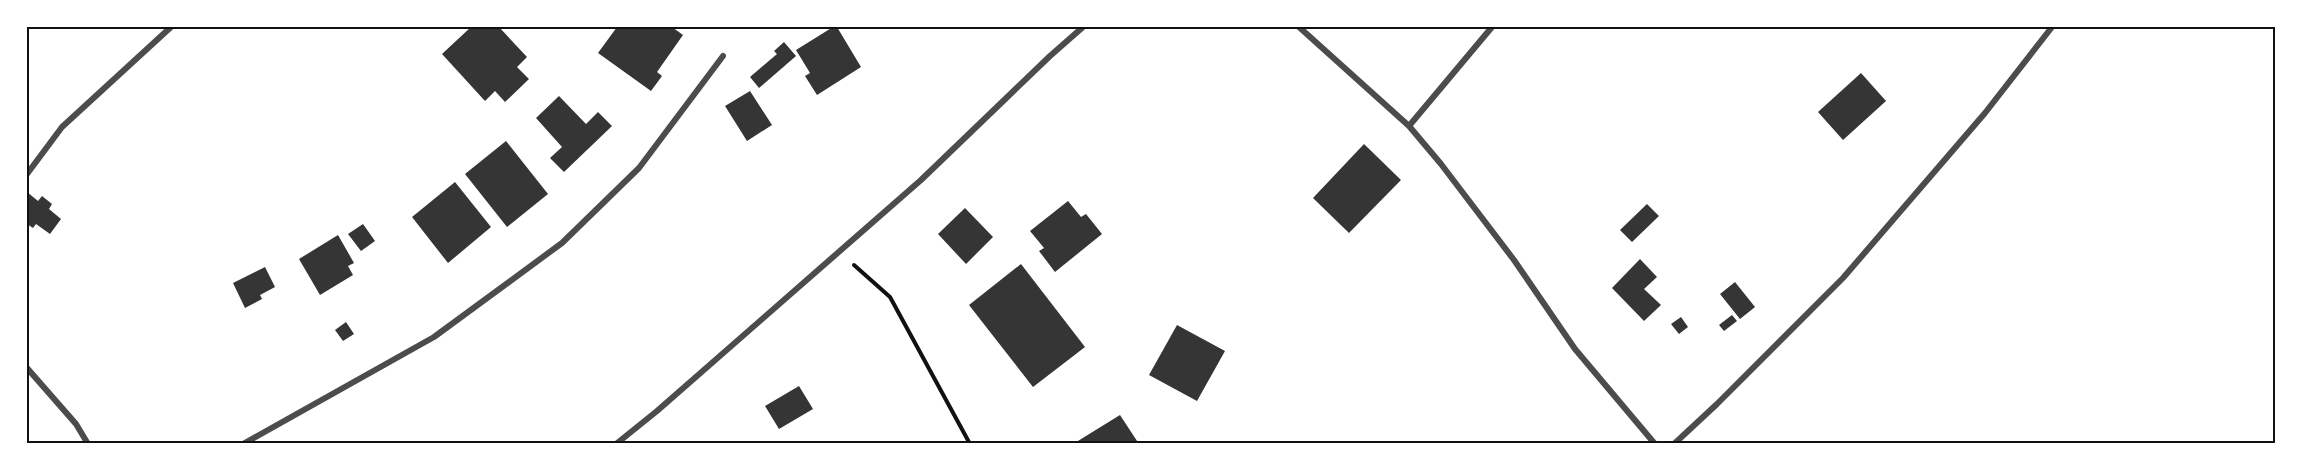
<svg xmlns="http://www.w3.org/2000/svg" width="2302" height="471" viewBox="0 0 2302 471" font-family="Signika,sans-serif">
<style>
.building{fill:#353535}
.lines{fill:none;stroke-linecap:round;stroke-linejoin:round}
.path{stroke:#111;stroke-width:4}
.minor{stroke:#4c4c4c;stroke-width:6}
.neatline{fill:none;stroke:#111;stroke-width:2}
</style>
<rect width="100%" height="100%" fill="#fff"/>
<path class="building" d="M 471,27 L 499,27 L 527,57 L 517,67 L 529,79 L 505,102 L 495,91 L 485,101 L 442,54 Z
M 617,27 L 672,27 L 683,35 L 657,72 L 662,76 L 651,91 L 598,53 Z
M 833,27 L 837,27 L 861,67 L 817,95 L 805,76 L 810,73 L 796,50 Z
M 784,42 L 796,56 L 759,88 L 750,77 L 777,54 L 774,51 Z
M 1861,73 L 1886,101 L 1843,140 L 1818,112 Z
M 750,91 L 772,125 L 747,141 L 725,106 Z
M 559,96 L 586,124 L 598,112 L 612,126 L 564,172 L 550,158 L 562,147 L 536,118 Z
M 506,141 L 548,194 L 507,227 L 465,174 Z
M 1364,144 L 1401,180 L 1349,233 L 1313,198 Z
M 455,182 L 491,227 L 448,263 L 412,217 Z
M 27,192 L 38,201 L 42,196 L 52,204 L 49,209 L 61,219 L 50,234 L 36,224 L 33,228 L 27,224 Z
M 1068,201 L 1081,217 L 1086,214 L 1102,234 L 1055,272 L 1039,251 L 1044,248 L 1030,231 Z
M 1647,204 L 1659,216 L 1632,242 L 1620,230 Z
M 965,208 L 993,237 L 966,264 L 938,234 Z
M 363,224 L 375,241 L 361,251 L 348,234 Z
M 338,235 L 354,263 L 348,266 L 353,275 L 320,295 L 299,259 Z
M 1640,259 L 1657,277 L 1644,289 L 1661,305 L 1644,321 L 1612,288 Z
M 1021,264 L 1085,347 L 1033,387 L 969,305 Z
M 265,267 L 275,287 L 260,295 L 262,299 L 245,308 L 233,283 Z
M 1735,282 L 1755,307 L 1740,319 L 1720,294 Z
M 1732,315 L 1737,321 L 1724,331 L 1719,325 Z
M 1681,317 L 1688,327 L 1679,334 L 1671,324 Z
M 346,322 L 354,334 L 343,341 L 335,330 Z
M 1177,325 L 1225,351 L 1197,401 L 1149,375 Z
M 799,386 L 813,409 L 779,429 L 765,406 Z
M 1120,415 L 1139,444 L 1073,444 Z"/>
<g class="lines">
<path class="path" d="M 854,265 L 890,297 L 970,444"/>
<path class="minor" d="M 1299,27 L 1409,126 L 1441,164 L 1514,260 L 1575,349 L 1655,444
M 1409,126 L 1492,27
M 27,174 L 62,127 L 171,27
M 27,368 L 76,424 L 88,444
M 243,444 L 434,337 L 562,243 L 639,168 L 723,56
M 616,444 L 657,411 L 921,180 L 1050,56 L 1083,27
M 1674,444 L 1717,404 L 1843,278 L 1985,113 L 2052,27"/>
</g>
<rect width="2302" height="471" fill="none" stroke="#ffffff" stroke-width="57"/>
<rect x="28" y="28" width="2246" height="414" class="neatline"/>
</svg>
